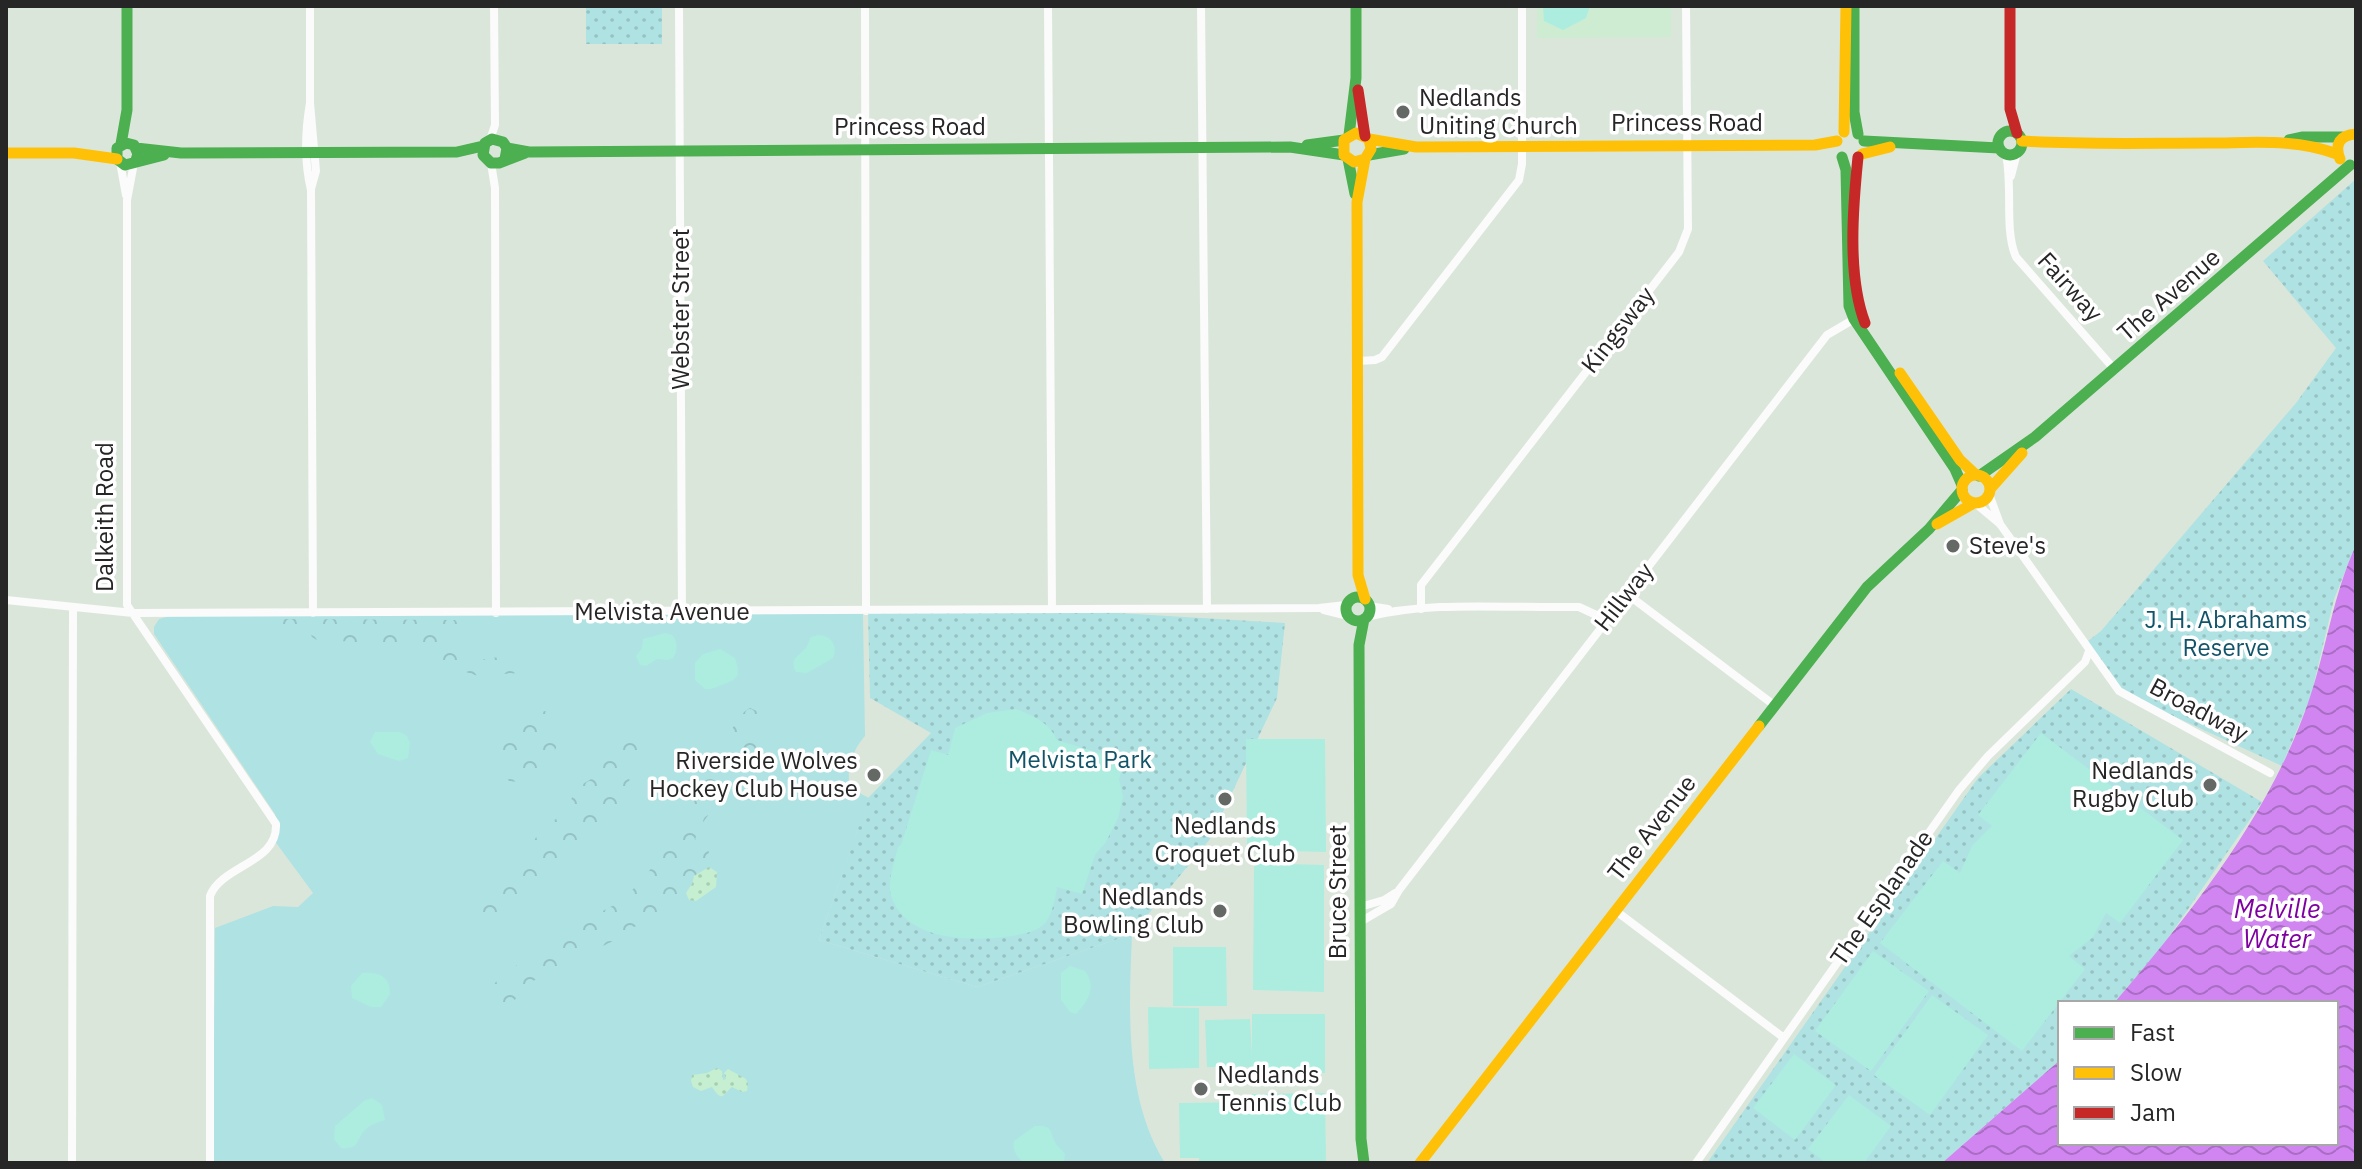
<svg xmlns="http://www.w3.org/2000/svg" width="2362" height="1169" viewBox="0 0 2362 1169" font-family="'IBM Plex Sans',sans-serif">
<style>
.education{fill:#cdecd1}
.grass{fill:#afe2e3}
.forest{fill:url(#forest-crowns)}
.sand{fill:url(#sand-dots)}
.park{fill:url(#park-dots)}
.pitch{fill:#acede0}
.water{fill:url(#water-waves)}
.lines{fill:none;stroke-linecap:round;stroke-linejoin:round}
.street{stroke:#fafbfa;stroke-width:8}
.fast{stroke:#4caf50;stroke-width:11}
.slow{stroke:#ffc107;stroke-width:11}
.jam{stroke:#c62828;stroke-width:11}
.poi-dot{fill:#656965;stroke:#fff;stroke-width:3}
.labels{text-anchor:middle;stroke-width:7;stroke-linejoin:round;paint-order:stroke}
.poi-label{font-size:24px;fill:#262626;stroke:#fff;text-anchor:start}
.street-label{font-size:24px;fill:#262626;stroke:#fff}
.park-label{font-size:24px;fill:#115469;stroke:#fff}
.water-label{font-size:26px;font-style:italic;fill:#7f00a1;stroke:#fff}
</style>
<defs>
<pattern id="forest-crowns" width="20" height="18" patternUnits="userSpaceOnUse" patternTransform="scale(2)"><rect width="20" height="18" fill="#afe2e3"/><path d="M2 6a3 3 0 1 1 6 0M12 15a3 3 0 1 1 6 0" fill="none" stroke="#96c2c3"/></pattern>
<pattern id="sand-dots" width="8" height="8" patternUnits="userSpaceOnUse" patternTransform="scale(2)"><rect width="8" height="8" fill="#c5efd0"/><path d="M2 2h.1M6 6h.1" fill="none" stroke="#a9cdb2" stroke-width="1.8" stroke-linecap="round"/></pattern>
<pattern id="park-dots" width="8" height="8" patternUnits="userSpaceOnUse" patternTransform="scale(2)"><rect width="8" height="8" fill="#afe2e3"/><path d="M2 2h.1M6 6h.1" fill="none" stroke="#96c2c3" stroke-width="1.8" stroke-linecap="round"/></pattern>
<pattern id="water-waves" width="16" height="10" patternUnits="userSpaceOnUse" patternTransform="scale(2)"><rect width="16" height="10" fill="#d185f1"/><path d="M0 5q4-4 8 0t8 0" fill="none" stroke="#a96dc3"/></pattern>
</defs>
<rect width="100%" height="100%" fill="#dbe6db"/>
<path class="education" d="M 1537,6 L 1671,6 L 1671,37 L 1537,38 Z"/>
<path class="grass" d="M 863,614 L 865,736 C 852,751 846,769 850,788 L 869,798 L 819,940 L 977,987 L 1132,934 C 1129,1009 1124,1097 1165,1163 L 213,1163 L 215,928 L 273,906 L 298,907 L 313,893 L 274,840 L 278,828 L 275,814 L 154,634 L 154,627 L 159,619 L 170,616 Z"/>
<path class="forest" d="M 272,619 L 455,620 L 460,625 L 456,637 L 461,657 C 481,667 503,648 521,662 L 522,670 L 518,673 L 478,676 L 460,670 L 438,657 L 383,642 L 365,645 L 346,641 L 323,644 L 312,637 L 307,627 L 295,637 L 266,634 L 260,629 L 262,623 Z
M 750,708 L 759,712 C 759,729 758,746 751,762 C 742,785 694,819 695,844 L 709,849 C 711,867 668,907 653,917 C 642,925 630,926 621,937 L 531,982 L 510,1005 L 502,1007 L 484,999 L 485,991 C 512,969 539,947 568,928 C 583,918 602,913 617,903 C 655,875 677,829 695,787 C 697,782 696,775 698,770 L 716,760 L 723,750 L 726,737 L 744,712 Z
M 545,711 L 561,717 L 564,721 C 561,747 540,787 509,781 L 494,760 L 495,737 L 510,723 L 525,723 L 538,713 Z
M 639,738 L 646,748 L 631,770 L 628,789 L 620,801 L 615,814 L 601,822 L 575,857 L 554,861 C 546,872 543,885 533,895 C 522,907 492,930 477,921 C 473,901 492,901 501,890 L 503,871 L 507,865 L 523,856 L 544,826 L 556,819 L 558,812 L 570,802 L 576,788 L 598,775 L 602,760 L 612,755 L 623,739 Z"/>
<path class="sand" d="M 709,867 L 717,872 L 716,887 L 696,901 L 689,900 L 686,893 L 692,884 L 694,876 Z
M 717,1068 L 722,1071 L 723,1080 L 726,1079 L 724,1073 L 728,1069 L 746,1079 L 748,1084 L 747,1091 L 742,1092 L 732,1087 C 722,1095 723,1103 712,1087 L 701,1091 L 693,1087 L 691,1081 L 692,1075 L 707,1073 Z"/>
<path class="park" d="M 586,6 L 662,6 L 662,44 L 586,44 Z
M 2356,179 L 2356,545 L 2334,599 L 2311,696 L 2282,766 L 2119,691 L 2084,644 L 2101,631 L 2296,403 L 2336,348 L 2263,261 Z
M 1052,609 L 1285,623 L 1277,698 L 1210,839 L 1132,934 L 977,987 L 819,940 L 869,797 L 931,733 L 870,698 L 868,612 Z
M 2071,689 L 2262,802 L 2164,944 L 2114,1003 L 2060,1003 L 2060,1060 L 1942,1163 L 1707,1163 L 1978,778 Z"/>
<path class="pitch" d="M 1543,6 L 1590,6 L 1586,18 L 1563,30 L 1544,21 Z
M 665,633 L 672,635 C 678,642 678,650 673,658 L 668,660 L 657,659 L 646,666 L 640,665 L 636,656 L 642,648 L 643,639 Z
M 819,635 C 831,636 838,645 833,658 L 807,673 L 796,672 C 789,658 798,657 806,648 C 808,645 809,641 811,637 Z
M 720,649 L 735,658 C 740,674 740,679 724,684 C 716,687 714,689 705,689 L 695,680 L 695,663 L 703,654 Z
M 1016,709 C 1034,716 1049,722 1057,740 L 1125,761 L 1119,779 L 1123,797 L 1118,818 L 1106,842 L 1095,855 L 1082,894 L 1057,887 C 1056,897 1052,914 1046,922 C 1037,933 1018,935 1005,937 C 970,941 911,941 893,901 C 885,884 894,866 898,847 L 901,845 L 931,750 L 948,755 L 955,728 L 987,713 Z
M 375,732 L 400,732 L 407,736 L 410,743 L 408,758 L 399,761 L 378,754 L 370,742 Z
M 2041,733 L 2183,840 L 2120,923 L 2106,913 L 2093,937 L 2069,956 L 2085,969 L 2022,1051 L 1880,943 L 1943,861 L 1960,873 L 1972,846 L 1992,826 L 1978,815 Z
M 1246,739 L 1325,739 L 1326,852 L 1247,850 Z
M 1254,863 L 1324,865 L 1324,992 L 1253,990 Z
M 1173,947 L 1226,947 L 1227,1006 L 1173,1006 Z
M 1873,951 L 1929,991 L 1871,1071 L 1815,1031 Z
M 1070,966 L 1085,971 C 1097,987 1088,1002 1076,1014 L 1070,1012 L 1061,1000 L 1061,973 Z
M 362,973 C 379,972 390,976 390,994 L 381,1007 L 371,1007 L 352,998 L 351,986 Z
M 1932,995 L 1988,1035 L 1930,1115 L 1874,1075 Z
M 1148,1007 L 1199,1008 L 1199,1068 L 1149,1069 Z
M 1252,1014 L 1325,1014 L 1325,1073 L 1253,1073 L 1252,1067 L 1207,1067 L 1205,1020 L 1250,1019 L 1252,1055 Z
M 1794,1054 L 1836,1085 L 1795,1140 L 1753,1108 Z
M 1325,1093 L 1326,1163 L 1199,1163 L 1199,1158 L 1180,1158 L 1179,1103 L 1252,1102 L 1252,1094 Z
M 1849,1095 L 1891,1126 L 1864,1163 L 1826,1163 L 1808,1149 Z
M 372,1098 L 382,1105 L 385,1120 C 379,1122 371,1124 366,1129 C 355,1139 361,1150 341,1148 L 334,1139 L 335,1126 L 364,1101 Z
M 1035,1126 C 1055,1125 1049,1132 1056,1144 C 1059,1148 1062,1150 1065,1154 L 1064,1163 L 1024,1163 C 1017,1157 1012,1150 1014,1141 Z"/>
<path class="water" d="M 2356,545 L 2356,1163 L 1942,1163 L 2060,1060 L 2060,1143 L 2336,1143 L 2336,1003 L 2114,1003 C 2192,912 2272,812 2310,697 C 2327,646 2333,595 2356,545 Z"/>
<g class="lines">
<path class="street" d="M 310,6 L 310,103 L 316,171 L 311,189
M 679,6 L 682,612
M 865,6 L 866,611
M 1048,6 L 1052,609
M 1201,6 L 1207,609
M 310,103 C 305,132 304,161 311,190 L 313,613
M 490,140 L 495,125 L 494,6
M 2006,155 C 2013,187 2004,230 2016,257 L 2115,370
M 120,162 L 126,195
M 134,163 L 127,200 L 127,605 L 276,824 C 278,863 222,865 210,896 L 210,1163
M 491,163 L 495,188 L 496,613
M 2011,176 L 2017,153
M 1358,361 L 1375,360 L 1382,357 L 1519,180 L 1522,164 L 1522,6
M 1989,494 L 2000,524
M 1975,503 L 2000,524 L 2119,691 L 2270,773
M 1627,594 L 1774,705
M 6,600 L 133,613 L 1319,608 L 1346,605
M 1369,606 L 1388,609
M 1421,609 L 1421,585 L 1679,252 L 1688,229 L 1686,6
M 1324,610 L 1348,616
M 1367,617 C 1429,601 1502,608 1566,607 L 1579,607 L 1607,620
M 1360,907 L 1384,900 L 1395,893
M 1616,911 L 1784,1038
M 1360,922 L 1391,904 L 1399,890 L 1827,335 L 1856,318
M 72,1163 L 73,607
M 1696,1163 L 1959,790 L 1988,756 L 2085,662 L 2089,651"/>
<path class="fast" d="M 1854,6 L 1854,112 L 1858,134
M1998 143a12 12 0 1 1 24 0a12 12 0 1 1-24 0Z
M 1349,135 L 1356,78 L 1356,6
M 2289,140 L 2303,137 L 2342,137
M 1864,141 L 1999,148
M 121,144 L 127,110 L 127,6
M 1307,145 L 1344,140
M 136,148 L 181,153 L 457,152 L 483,146
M 507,148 L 529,152 L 1290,147 L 1344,155
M 1369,155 L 1404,149
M 1842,157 L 1846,170 L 1849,306 L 1854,319 L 1955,469 L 1962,485
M 505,159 L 507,148 L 503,142 L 492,139 L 485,143 L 483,155 L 491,163 L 499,163 L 525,153
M 1348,159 L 1355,194
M 136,160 L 138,154 L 134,145 L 126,143 L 117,148 L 117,159 L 125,165 L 164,155
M 1979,476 L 2035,437 L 2350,165
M1346 609a12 12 0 1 1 24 0a12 12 0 1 1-24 0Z
M 1364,619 L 1359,645 L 1361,1139 L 1364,1163
M 1759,726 L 1867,587 L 1929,529 L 1962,490"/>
<path class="slow" d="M 1844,132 L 1846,6
M 1369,139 L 1371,149 L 1365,159 L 1354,162 L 1344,155 L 1344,140 L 1356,133 L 1369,139 L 1416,147 L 1815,145 L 1837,141
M 2022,141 C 2084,145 2146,143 2208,143 C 2252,143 2295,138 2337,154
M 6,153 L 74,153 L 117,159
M 1862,154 L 1890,147
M 1365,159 L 1357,202 L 1358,575 L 1365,599
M 2340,159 C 2334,144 2340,135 2356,134
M 1900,373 L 1960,460 L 1976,475
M1962 489a14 14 0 1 1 28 0a14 14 0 1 1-28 0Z
M 1990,489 L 2022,453
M 1937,524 L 1974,503
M 1420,1163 L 1759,726"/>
<path class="jam" d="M 2010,6 L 2010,109 L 2017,133
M 1358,90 L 1365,136
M 1858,157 C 1853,206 1847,276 1865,323"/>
</g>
<g class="poi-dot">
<circle cx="1403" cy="112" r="8"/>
<circle cx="1953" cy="546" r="8"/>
<circle cx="874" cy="775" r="8"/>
<circle cx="2210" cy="785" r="8"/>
<circle cx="1225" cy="799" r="8"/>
<circle cx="1220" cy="911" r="8"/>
<circle cx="1201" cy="1089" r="8"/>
</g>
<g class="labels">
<g class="poi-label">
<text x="1419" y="106">Nedlands<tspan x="1419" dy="28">Uniting Church</tspan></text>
<text x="1969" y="554">Steve's</text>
<text x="858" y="769" text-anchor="end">Riverside Wolves<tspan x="858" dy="28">Hockey Club House</tspan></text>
<text x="2194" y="779" text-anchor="end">Nedlands<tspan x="2194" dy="28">Rugby Club</tspan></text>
<text x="1225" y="834" text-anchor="middle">Nedlands<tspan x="1225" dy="28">Croquet Club</tspan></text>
<text x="1204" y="905" text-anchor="end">Nedlands<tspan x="1204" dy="28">Bowling Club</tspan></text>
<text x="1217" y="1083">Nedlands<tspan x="1217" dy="28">Tennis Club</tspan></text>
</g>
<g class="street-label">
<text x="1687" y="131">Princess Road</text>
<text x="910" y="135">Princess Road</text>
<text transform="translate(2070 287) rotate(48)" y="8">Fairway</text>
<text transform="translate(2169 295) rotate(-41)" y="8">The Avenue</text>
<text transform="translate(681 309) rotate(-90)" y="8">Webster Street</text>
<text transform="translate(1618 330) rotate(-52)" y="8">Kingsway</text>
<text transform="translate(105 517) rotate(-90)" y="8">Dalkeith Road</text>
<text transform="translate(1624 597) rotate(-52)" y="8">Hillway</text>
<text x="662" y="620">Melvista Avenue</text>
<text transform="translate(2199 710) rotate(28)" y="8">Broadway</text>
<text transform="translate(1652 828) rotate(-52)" y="8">The Avenue</text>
<text transform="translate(1338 892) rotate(-90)" y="8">Bruce Street</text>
<text transform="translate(1882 898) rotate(-55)" y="8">The Esplanade</text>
</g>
<g class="park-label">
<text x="2226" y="628">J. H. Abrahams<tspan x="2226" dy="28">Reserve</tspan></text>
<text x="1080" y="768">Melvista Park</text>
</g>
<g class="water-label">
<text x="2277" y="918">Melville<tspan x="2277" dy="30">Water</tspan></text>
</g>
</g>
<rect width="2362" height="1169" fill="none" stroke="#262626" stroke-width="16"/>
<rect x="2058" y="1001" width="280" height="144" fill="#ffffff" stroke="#a8a8a8" stroke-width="2"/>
<rect x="2074" y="1027" width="40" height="12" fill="#4caf50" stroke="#a8a8a8" stroke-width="2"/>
<text x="2130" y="1041" font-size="24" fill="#262626">Fast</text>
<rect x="2074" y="1067" width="40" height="12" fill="#ffc107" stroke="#a8a8a8" stroke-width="2"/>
<text x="2130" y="1081" font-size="24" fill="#262626">Slow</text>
<rect x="2074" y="1107" width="40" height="12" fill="#c62828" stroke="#a8a8a8" stroke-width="2"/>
<text x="2130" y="1121" font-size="24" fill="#262626">Jam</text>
</svg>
